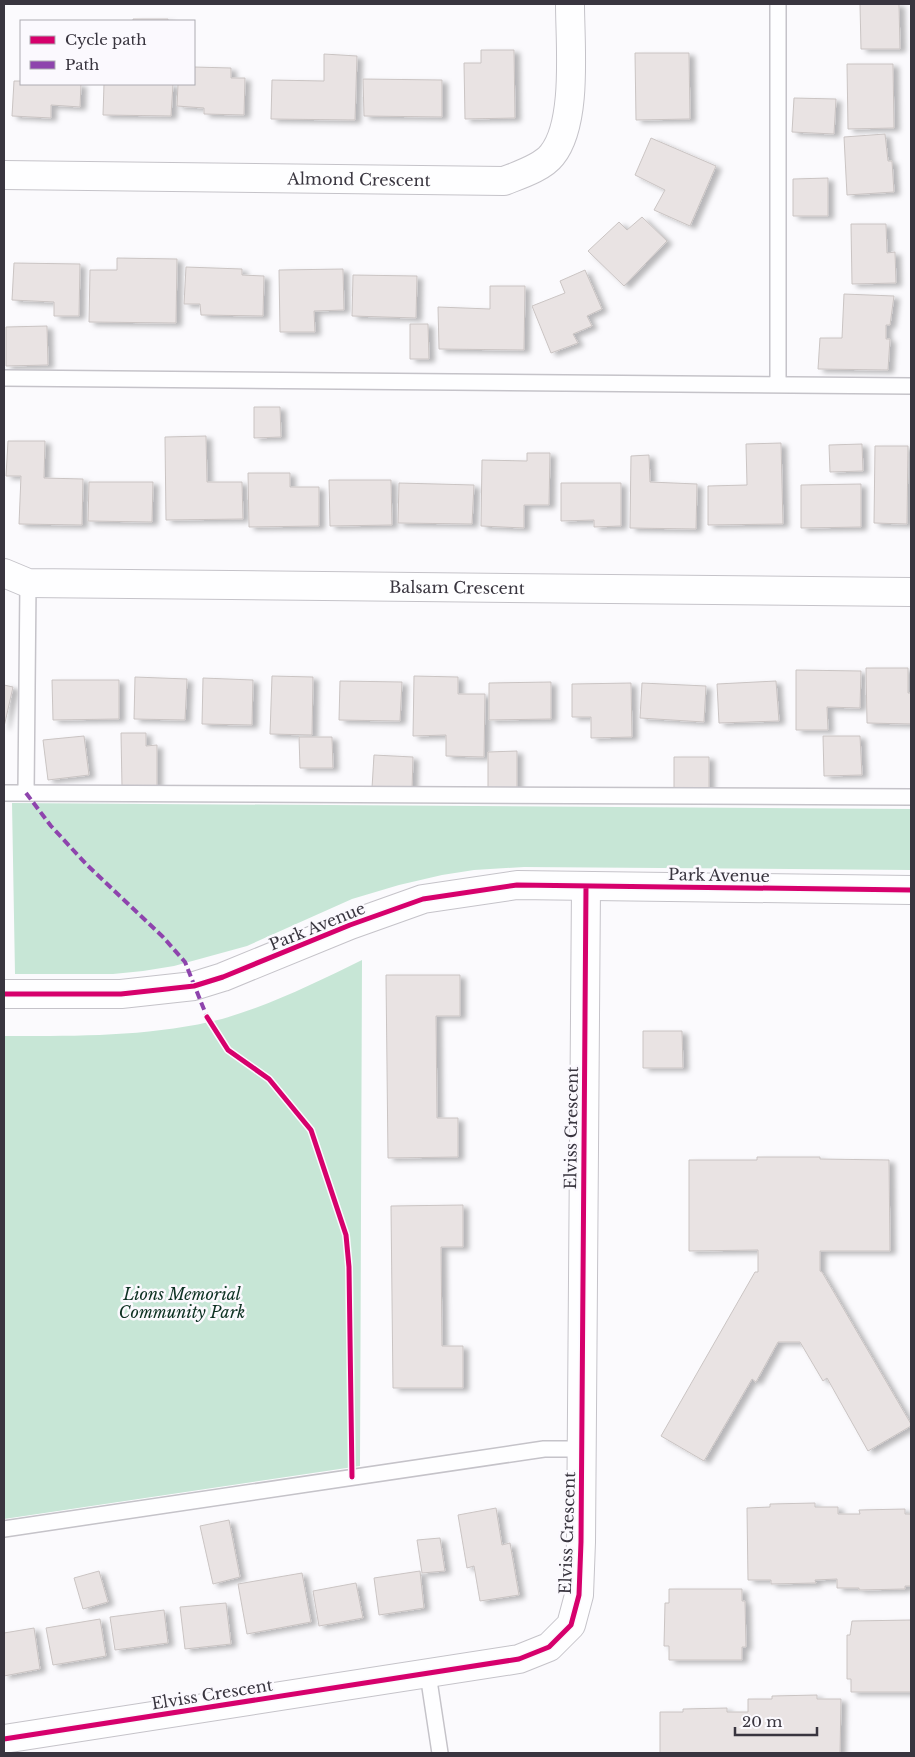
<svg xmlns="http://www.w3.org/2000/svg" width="915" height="1757" viewBox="0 0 915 1757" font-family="'Libre Baskerville',serif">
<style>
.green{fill:#c7e6d6}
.building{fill:#e9e3e3;stroke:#cac4c3;filter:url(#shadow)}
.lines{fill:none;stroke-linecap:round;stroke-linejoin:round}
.lane-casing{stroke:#c5c3c9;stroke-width:18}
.street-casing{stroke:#c5c3c9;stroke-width:30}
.secondary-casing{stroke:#c5c3c9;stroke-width:30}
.lane{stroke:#fefeff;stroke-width:15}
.street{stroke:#fefeff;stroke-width:28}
.secondary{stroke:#fefeff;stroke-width:28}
.quiet{stroke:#8e44ad;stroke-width:4;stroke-dasharray:8 4;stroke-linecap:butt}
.cycleway-casing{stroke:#fbf9fe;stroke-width:8}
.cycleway{stroke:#d6006c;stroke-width:5}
.labels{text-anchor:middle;stroke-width:5;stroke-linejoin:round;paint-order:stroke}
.street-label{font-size:16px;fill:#39353f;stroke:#fbf9fe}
.park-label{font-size:16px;font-style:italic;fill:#0d3122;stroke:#fbf9fe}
</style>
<defs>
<filter id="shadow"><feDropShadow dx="5.5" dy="3" stdDeviation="2.5" flood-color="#0004"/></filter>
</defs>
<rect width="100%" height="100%" fill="#fbfafd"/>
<path class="green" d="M 12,803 L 911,809 L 911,870 L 524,867 L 474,870 L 442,875 L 399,885 L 352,899 L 247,946 L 174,966 L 143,971 L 113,974 L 15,974 Z
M 362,960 L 360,1466 L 4,1519 L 4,1036 C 76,1036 151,1037 222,1019 C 271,1005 317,982 362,960 Z"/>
<path class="building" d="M 860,4 L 899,4 L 900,49 L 861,49 Z
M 133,19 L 168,19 L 168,21 L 133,21 Z
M 481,50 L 514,50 L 515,118 L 465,119 L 464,63 L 481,63 Z
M 635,53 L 689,53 L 690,119 L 636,120 Z
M 324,54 L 357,56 L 355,120 L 271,119 L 272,80 L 324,81 Z
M 847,64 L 893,64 L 894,128 L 848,129 Z
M 194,67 L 231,68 L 231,78 L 245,78 L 244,115 L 204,114 L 204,108 L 177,106 L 178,84 L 194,84 Z
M 363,79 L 442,80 L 442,117 L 364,116 Z
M 14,81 L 21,81 L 21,84 L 81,84 L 80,107 L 51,105 L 51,118 L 12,116 Z
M 104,84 L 173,84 L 171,116 L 103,115 Z
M 794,98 L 836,99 L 834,134 L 792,132 Z
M 885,134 L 888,161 L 892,161 L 894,192 L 847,195 L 844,137 Z
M 651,138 L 716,166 L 690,226 L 654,210 L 665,190 L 635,175 Z
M 828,178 L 828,216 L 793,216 L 793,179 Z
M 642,217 L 667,241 L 624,286 L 588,251 L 619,222 L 627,230 Z
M 851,224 L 886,224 L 887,253 L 895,252 L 896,283 L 852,284 Z
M 117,258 L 177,259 L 176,323 L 89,322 L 90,270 L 117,270 Z
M 14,263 L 80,264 L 79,316 L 54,316 L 54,302 L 12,300 Z
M 186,267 L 242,269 L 242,275 L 264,276 L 263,316 L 201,315 L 200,304 L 184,304 Z
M 343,269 L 344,310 L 314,311 L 315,332 L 280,332 L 279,270 Z
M 585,270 L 602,309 L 587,316 L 592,326 L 573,334 L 578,343 L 551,353 L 532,306 L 565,293 L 560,281 Z
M 353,275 L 417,276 L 416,318 L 352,316 Z
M 490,286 L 525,286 L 524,350 L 439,349 L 438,307 L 490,309 Z
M 844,294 L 894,296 L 890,325 L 886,325 L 886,339 L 890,339 L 888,370 L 818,369 L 820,338 L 842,338 Z
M 410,324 L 428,324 L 429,359 L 410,359 Z
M 47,326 L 48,365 L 6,366 L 6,327 Z
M 254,407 L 280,407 L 281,437 L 254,438 Z
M 206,436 L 207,482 L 242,482 L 243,519 L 166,520 L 165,437 Z
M 8,441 L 45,441 L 44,478 L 83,479 L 82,525 L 19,524 L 21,476 L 6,476 Z
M 781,443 L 783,524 L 708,525 L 708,486 L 747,485 L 746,444 Z
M 862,444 L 863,471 L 830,472 L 829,445 Z
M 875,446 L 908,446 L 907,524 L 874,523 Z
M 527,453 L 550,453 L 549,505 L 524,505 L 524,528 L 481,526 L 482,460 L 527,461 Z
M 649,455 L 650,482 L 697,484 L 696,529 L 630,528 L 631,456 Z
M 248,473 L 290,473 L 290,487 L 319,487 L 319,526 L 249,527 Z
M 329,480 L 391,480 L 392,525 L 330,526 Z
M 89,482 L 153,482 L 152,522 L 88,521 Z
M 399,483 L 474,485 L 472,524 L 398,523 Z
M 561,483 L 621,483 L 621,526 L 594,527 L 594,520 L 561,521 Z
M 861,484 L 861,527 L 801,528 L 801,485 Z
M 866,668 L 908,668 L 908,693 L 911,693 L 911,724 L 867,723 Z
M 796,670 L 861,671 L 860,708 L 827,707 L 828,730 L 796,730 Z
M 272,676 L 313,677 L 312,735 L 270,734 Z
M 414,676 L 458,677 L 458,694 L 485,694 L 484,757 L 446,756 L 446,735 L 413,736 Z
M 135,677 L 187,679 L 185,720 L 134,719 Z
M 203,678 L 253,680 L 252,725 L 202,724 Z
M 52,680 L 119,680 L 119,719 L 53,720 Z
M 340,681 L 402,682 L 400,721 L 339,720 Z
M 776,681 L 779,721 L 719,723 L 717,684 Z
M 551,682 L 551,719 L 489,720 L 489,683 Z
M 631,683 L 632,737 L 591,738 L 591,717 L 572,717 L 572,684 Z
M 642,683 L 706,686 L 704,722 L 640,718 Z
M 4,685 L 13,687 L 4,727 Z
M 121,733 L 146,733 L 146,746 L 157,745 L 157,786 L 122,787 Z
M 84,736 L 89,775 L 48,780 L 43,740 Z
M 823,736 L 860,736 L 862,775 L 824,776 Z
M 299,737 L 332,737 L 333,768 L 300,768 Z
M 517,751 L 517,792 L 488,792 L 488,752 Z
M 374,755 L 413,757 L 412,790 L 372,788 Z
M 674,757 L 709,757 L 709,792 L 674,792 Z
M 386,975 L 460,975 L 460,1016 L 436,1016 L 437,1118 L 458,1118 L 458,1157 L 388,1158 Z
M 643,1031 L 682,1031 L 683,1068 L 643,1068 Z
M 757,1157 L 820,1157 L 820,1159 L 889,1160 L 890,1251 L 820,1251 L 820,1271 L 822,1272 L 911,1424 L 911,1426 L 868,1451 L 827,1378 L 823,1381 L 800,1342 L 778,1342 L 756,1382 L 752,1379 L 704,1461 L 661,1436 L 755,1272 L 758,1272 L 758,1250 L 689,1251 L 689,1160 L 757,1160 Z
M 463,1205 L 463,1247 L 441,1247 L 442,1346 L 463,1346 L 463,1388 L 393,1388 L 391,1206 Z
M 815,1503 L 815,1507 L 838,1507 L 838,1514 L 860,1514 L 859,1510 L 905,1509 L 905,1514 L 911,1514 L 911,1586 L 905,1586 L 905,1589 L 859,1590 L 859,1588 L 837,1588 L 837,1579 L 815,1580 L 816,1583 L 771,1584 L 771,1580 L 748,1580 L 747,1508 L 770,1507 L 770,1504 Z
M 496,1508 L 502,1545 L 510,1543 L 519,1595 L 480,1601 L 474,1566 L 467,1568 L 458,1515 Z
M 229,1520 L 240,1577 L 213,1584 L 200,1526 Z
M 440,1538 L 445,1571 L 422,1573 L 417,1540 Z
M 99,1571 L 108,1602 L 83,1609 L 74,1578 Z
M 420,1571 L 424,1608 L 379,1615 L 374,1578 Z
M 302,1573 L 311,1622 L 247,1634 L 238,1584 Z
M 356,1583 L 363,1618 L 319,1626 L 313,1591 Z
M 669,1589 L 742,1589 L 742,1601 L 745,1601 L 746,1647 L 742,1647 L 742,1660 L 669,1660 L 669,1646 L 664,1646 L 665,1603 L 669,1603 Z
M 226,1603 L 231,1644 L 185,1649 L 180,1607 Z
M 164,1610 L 168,1643 L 115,1650 L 110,1617 Z
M 100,1619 L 106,1656 L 53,1665 L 46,1628 Z
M 911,1620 L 911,1692 L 851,1692 L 851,1679 L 847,1679 L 847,1635 L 850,1635 L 852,1621 Z
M 34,1628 L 40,1669 L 4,1676 L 4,1633 Z
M 817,1695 L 817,1699 L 841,1699 L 840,1753 L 660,1753 L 660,1712 L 683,1712 L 683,1709 L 727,1708 L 727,1712 L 748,1712 L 748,1699 L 772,1699 L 772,1696 Z"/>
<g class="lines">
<g class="lane-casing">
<path id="lane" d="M 778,4 L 778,385
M 4,378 L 911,386
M 4,793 L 911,797
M 26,793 L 28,583
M 4,1529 L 544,1449 L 582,1449
M 428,1674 L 440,1753"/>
</g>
<g class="street-casing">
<g id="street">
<path id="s1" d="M 4,175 L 504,181 C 519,175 542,168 552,155 C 578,123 570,44 570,4"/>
<path id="s2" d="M 4,573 L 28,583 L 911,592"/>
<path d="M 4,1739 L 519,1659 L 549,1647 L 571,1625 L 579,1595 L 581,1542 L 586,886"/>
</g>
</g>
<g class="secondary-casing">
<path id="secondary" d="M 4,994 L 121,994 L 194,986 L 223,977 L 350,925 L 423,899 L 517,885 L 911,890"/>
</g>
<use href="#lane" class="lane"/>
<use href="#street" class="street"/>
<use href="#secondary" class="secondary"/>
<path class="quiet" d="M 26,793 L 51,826 L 87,865 L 163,937 L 185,962 L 207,1017"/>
<g class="cycleway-casing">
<path id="cycleway" d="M 4,994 L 121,994 L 194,986 L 223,977 L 350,925 L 423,899 L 517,885 L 911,890
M 207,1017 L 228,1050 L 269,1079 L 311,1130 L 346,1235 L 349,1267 L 352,1477
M 4,1739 L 519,1659 L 549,1647 L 571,1625 L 579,1595 L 581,1542 L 586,886"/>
</g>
<use href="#cycleway" class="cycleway"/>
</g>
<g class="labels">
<g class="street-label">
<text dy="6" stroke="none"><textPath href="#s1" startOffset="355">Almond Crescent</textPath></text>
<text dy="6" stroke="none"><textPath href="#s2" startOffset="455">Balsam Crescent</textPath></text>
<text transform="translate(719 875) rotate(1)" y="6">Park Avenue</text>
<text transform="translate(317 926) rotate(-22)" y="6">Park Avenue</text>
<text transform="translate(571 1128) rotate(-89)" y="6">Elviss Crescent</text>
<text transform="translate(567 1533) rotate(-88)" y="6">Elviss Crescent</text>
<text transform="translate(212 1694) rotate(-9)" y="6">Elviss Crescent</text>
</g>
<g class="park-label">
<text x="182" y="1300">Lions Memorial<tspan x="182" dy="18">Community Park</tspan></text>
</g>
</g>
<rect width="915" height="1757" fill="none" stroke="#39353f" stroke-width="10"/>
<rect x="20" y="20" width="175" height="65" fill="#fbf9fe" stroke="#adabb2"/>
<rect x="30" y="36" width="25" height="8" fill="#d6006c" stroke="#adabb2"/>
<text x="65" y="45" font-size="15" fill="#39353f">Cycle path</text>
<rect x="30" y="61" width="25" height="8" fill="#8e44ad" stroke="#adabb2"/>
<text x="65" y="70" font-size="15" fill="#39353f">Path</text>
<path d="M735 1727v8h82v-8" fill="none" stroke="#39353f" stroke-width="2.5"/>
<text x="742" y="1727" font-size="15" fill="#39353f" stroke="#fbf9fe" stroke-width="4" paint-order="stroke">20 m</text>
</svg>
